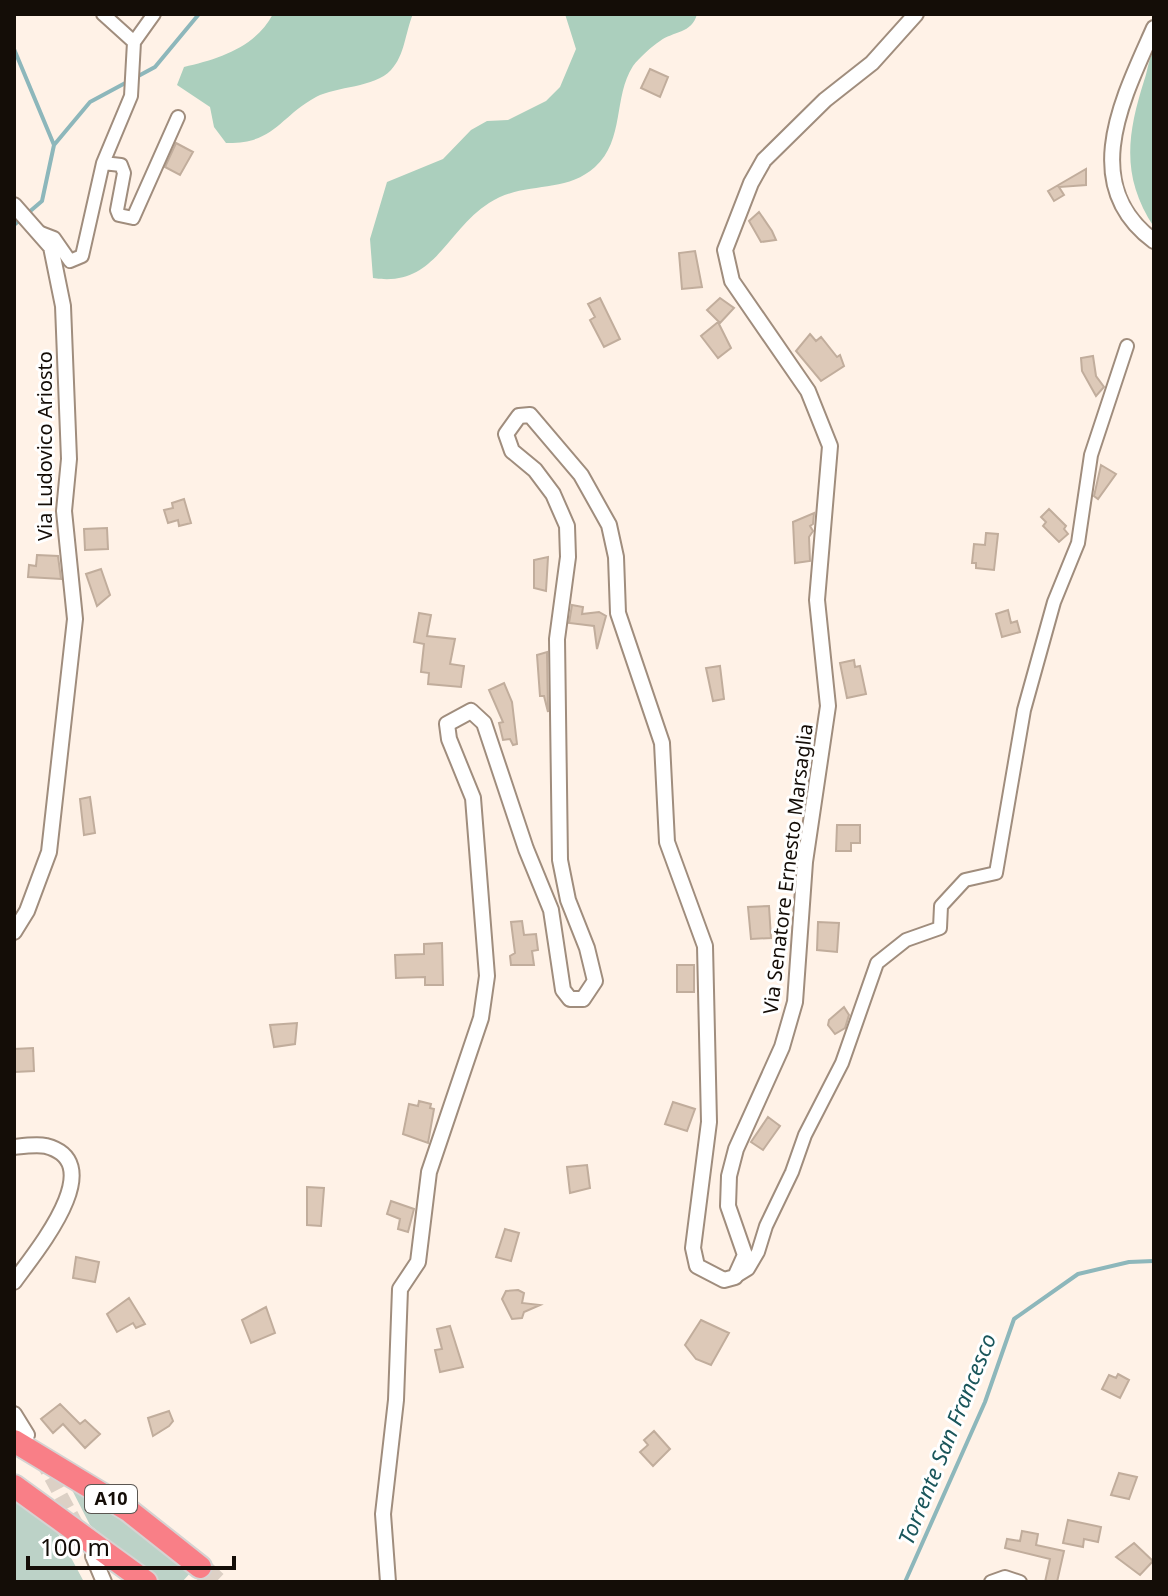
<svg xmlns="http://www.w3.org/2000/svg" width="1168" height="1596" viewBox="0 0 1168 1596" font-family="'Noto Sans',sans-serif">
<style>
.green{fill:#bcd2c7}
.forest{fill:#abcfbd}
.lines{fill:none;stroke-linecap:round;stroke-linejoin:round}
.stream{stroke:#8db7bb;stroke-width:4}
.building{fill:#ddc9b8;stroke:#c1ad9c;stroke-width:2}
.tertiary-tunnel{stroke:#dcd0c5;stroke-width:14;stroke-dasharray:14 7;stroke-linecap:butt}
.motorway-tunnel{stroke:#dcd0c5;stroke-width:22;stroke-dasharray:22 11;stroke-linecap:butt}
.minor-casing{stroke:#a08d7d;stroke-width:16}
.tertiary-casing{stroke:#a08d7d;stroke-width:18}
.motorway-casing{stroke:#d5d3d2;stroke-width:26}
.minor{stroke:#fff;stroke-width:12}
.tertiary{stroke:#fff;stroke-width:14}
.motorway{stroke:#f97f87;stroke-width:22}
.labels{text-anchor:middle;stroke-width:6;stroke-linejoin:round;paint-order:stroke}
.shield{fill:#fff;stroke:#5a5651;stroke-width:2}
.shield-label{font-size:18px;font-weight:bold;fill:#140d07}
.street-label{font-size:20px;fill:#140d07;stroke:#fff}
.water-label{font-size:22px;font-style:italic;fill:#1a565b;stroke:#fff}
</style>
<rect width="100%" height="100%" fill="#fff2e7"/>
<path class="green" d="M 68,1482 L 192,1571 L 182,1582 L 161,1582 L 90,1525 Z
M 14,1497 L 52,1522 L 84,1582 L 14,1582 Z"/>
<path class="forest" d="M 273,14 L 413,14 C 405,33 405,55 391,70 C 374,88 337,86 316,97 C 279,117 275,144 226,143 L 214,127 L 210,107 L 177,85 L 184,67 C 218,59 255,48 273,14 Z
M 565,14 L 697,14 C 692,34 673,31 660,41 C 652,46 639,58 633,66 C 613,97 625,140 595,167 C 564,195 524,180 489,203 C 445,231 435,288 373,278 L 370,239 L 387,182 L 443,159 L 471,130 L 487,121 L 508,120 L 546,101 L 560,87 L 576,49 Z
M 1154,50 L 1154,227 C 1121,177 1127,135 1144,81 C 1148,70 1148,60 1154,50 Z"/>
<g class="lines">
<path class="stream" d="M 14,49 L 54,145
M 14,225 L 42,201 L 54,145 L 90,102 L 155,67 L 199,14
M 905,1582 L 985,1402 L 1014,1319 L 1078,1274 L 1129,1262 L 1154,1261"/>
</g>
<path class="building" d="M 650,69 L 668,77 L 660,97 L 641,88 Z
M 176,143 L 193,152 L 180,175 L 165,167 Z
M 1086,169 L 1086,185 L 1059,187 L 1064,195 L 1054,201 L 1048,191 Z
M 759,212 L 772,231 L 776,240 L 761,242 L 749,221 Z
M 695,251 L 702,287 L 682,289 L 679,253 Z
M 600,298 L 620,339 L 604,347 L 590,320 L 595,317 L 588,304 Z
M 720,298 L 734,308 L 720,323 L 707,310 Z
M 718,322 L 731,348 L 718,358 L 701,336 Z
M 810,334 L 816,341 L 821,337 L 837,357 L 840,355 L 844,366 L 821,381 L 796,351 Z
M 1093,356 L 1096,376 L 1104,387 L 1096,396 L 1082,371 L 1081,358 Z
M 1101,465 L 1116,474 L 1098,499 L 1094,496 Z
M 184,499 L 191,523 L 179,526 L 178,520 L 168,523 L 164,510 L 173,508 L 172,503 Z
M 1049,509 L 1066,526 L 1064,529 L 1068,534 L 1059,542 L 1043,526 L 1046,522 L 1041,517 Z
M 814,513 L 813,524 L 810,526 L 813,531 L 809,537 L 810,561 L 795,563 L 793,522 Z
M 107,528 L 108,549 L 85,550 L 84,529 Z
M 986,533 L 998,534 L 994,570 L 976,568 L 976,563 L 972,563 L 974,544 L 985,545 Z
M 37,555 L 58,556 L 61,579 L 28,577 L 29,565 L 36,566 Z
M 548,557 L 546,591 L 534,588 L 534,560 Z
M 101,569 L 110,595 L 97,606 L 86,574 Z
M 572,605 L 583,607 L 582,614 L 599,612 L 606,616 L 597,649 L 594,626 L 569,623 Z
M 1008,610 L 1011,623 L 1017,621 L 1020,632 L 1002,637 L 996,614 Z
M 419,613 L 431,615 L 427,636 L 455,639 L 450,664 L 464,666 L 461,687 L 428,684 L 429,673 L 421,672 L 424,644 L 414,642 Z
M 547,652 L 548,712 L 544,696 L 540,696 L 537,655 Z
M 854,660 L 855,667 L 860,666 L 866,694 L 847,698 L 840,663 Z
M 720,666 L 724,699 L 713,701 L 706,668 Z
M 504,683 L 512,702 L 517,744 L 513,745 L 510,739 L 503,740 L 499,723 L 503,722 L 489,690 Z
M 90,797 L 95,833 L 84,835 L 80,799 Z
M 837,825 L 860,825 L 860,843 L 851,843 L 851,851 L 836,851 Z
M 769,906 L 771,938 L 751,939 L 748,907 Z
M 522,921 L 524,935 L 536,934 L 538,950 L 532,951 L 534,965 L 511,965 L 510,956 L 515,953 L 511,922 Z
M 818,922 L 839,923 L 837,952 L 817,950 Z
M 442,943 L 443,985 L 425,985 L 425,977 L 396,978 L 395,955 L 424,954 L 424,944 Z
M 677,965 L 694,965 L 694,992 L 677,992 Z
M 844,1007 L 849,1015 L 845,1028 L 835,1034 L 828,1025 L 829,1020 Z
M 297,1023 L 295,1044 L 274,1047 L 270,1025 Z
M 33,1048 L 34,1071 L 15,1072 L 14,1049 Z
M 419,1101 L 431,1104 L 430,1108 L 434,1109 L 428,1143 L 403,1134 L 409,1104 L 418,1106 Z
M 673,1102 L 695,1109 L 687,1131 L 665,1124 Z
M 768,1117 L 780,1126 L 763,1150 L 751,1142 Z
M 587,1165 L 590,1188 L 570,1193 L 567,1167 Z
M 307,1187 L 324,1188 L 321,1226 L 307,1225 Z
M 391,1201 L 414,1209 L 408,1232 L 398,1229 L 400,1219 L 387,1214 Z
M 505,1229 L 519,1233 L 511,1261 L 496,1257 Z
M 76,1257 L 99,1262 L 95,1282 L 73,1278 Z
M 518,1290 L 524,1293 L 522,1303 L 540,1305 L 524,1312 L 522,1318 L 512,1319 L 502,1299 L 506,1291 Z
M 129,1298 L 145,1324 L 136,1328 L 133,1323 L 117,1332 L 107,1314 Z
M 266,1307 L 275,1333 L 251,1343 L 242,1320 Z
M 701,1320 L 729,1333 L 711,1365 L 696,1359 L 685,1345 Z
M 450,1326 L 463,1367 L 440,1372 L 435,1350 L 442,1349 L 437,1329 Z
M 1118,1374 L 1129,1380 L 1120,1398 L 1102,1389 L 1109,1375 L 1116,1378 Z
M 60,1404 L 80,1424 L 85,1420 L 100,1434 L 85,1448 L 63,1424 L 53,1433 L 41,1419 Z
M 169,1411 L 173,1421 L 169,1426 L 153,1436 L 148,1418 Z
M 654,1431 L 670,1449 L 653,1466 L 640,1452 L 648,1445 L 644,1440 Z
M 1119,1473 L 1137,1477 L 1129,1499 L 1111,1495 Z
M 1068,1520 L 1101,1527 L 1098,1542 L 1084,1539 L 1083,1547 L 1063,1543 Z
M 1022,1531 L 1038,1534 L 1036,1545 L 1064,1551 L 1057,1582 L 1045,1582 L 1050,1559 L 1005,1548 L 1007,1539 L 1020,1541 Z
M 1134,1543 L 1153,1561 L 1140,1575 L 1116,1557 Z"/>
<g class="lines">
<path class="tertiary-tunnel" d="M 41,1459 L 79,1529"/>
<path class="motorway-tunnel" d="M 200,1567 L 216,1582"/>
<g class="minor-casing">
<path id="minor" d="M 103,14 L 134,42
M 103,163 L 121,165 L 124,173 L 117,210 L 119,215 L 133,218 L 178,117
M 41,233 L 54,238 L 70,261 L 82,256 L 103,163 L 131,96 L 134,42 L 154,14
M 735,1277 L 748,1269 L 758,1252 L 766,1226 L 792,1172 L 805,1135 L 842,1063 L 877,963 L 906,940 L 940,928 L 941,906 L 965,880 L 996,873 L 1024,710 L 1054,602 L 1078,543 L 1091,455 L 1127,346
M 991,1582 L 1005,1577 L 1020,1582"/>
</g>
<g class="tertiary-casing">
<path id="tertiary" d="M 1154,28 C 1124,96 1077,184 1154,241
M 14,205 L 51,247 L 63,306 L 69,459 L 64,511 L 75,619 L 49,852 L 27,911 L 14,932
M 14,1147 C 23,1146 37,1144 46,1146 C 112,1163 32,1256 14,1282
M 14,1414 L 27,1435
M 93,1556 L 104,1582
M 388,1582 L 383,1514 L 396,1400 L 400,1289 L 418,1262 L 429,1172 L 481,1018 L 487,976 L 473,798 L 449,739 L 447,724 L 471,711 L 484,723 L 526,849 L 551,910 L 563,990 L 570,999 L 583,999 L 595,981 L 587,948 L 568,900 L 560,860 L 557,639 L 568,557 L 567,526 L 553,494 L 535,470 L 512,451 L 506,434 L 519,416 L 530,415 L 581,475 L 609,525 L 616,557 L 618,613 L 662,743 L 667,842 L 705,946 L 709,1122 L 693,1248 L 697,1266 L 724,1280 L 735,1277 L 745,1255 L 728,1206 L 729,1176 L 736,1149 L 782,1047 L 795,1002 L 805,862 L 828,706 L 817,600 L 830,446 L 808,391 L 732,281 L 725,250 L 751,183 L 764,160 L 825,100 L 872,63 L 916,14"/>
</g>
<g class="motorway-casing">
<path id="motorway" d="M 14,1441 L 128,1510 L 200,1567
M 14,1486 L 146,1582"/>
</g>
<use href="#minor" class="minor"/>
<use href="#tertiary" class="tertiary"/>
<use href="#motorway" class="motorway"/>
</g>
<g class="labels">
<rect class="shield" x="85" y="1485" width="52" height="28" rx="6"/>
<g class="shield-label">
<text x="111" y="1505">A10</text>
</g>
<g class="street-label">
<text transform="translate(45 446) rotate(-90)" y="7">Via Ludovico Ariosto</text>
<text transform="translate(788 869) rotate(-83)" y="7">Via Senatore Ernesto Marsaglia</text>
</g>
<g class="water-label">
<text transform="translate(947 1439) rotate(-68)" y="8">Torrente San Francesco</text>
</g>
</g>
<rect width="1168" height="1596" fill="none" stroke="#140d07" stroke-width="32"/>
<path d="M28 1556v12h206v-12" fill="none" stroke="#140d07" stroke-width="4"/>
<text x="40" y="1556" font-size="24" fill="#140d07" stroke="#ffffff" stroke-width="6" paint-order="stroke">100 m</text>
</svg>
